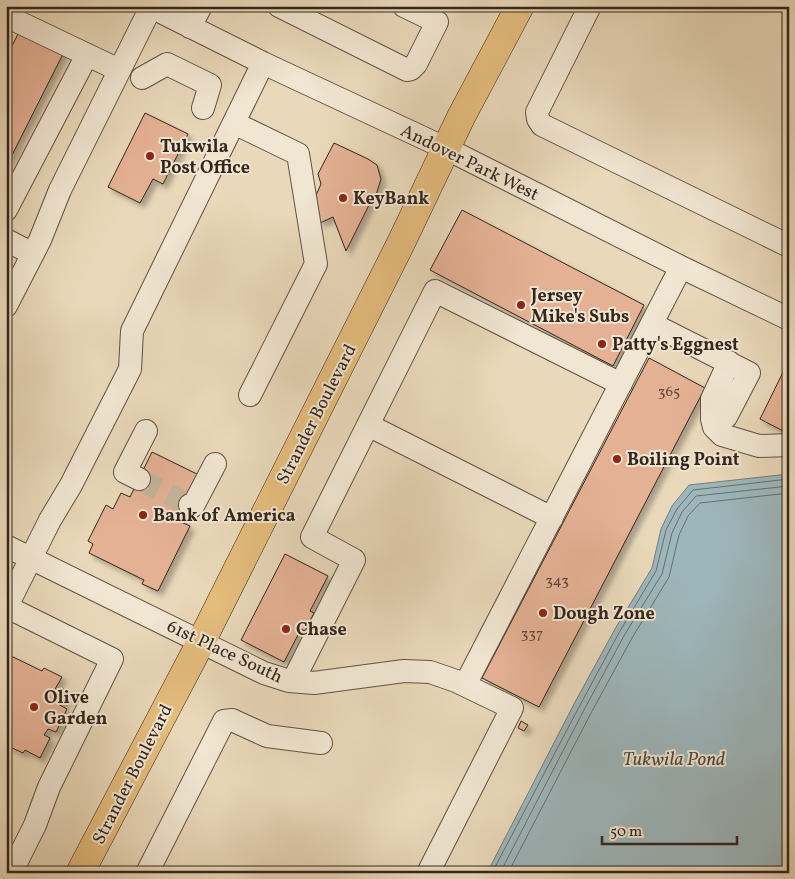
<svg xmlns="http://www.w3.org/2000/svg" width="795" height="879" viewBox="0 0 795 879" font-family="Vollkorn,serif">
<style>
.water{fill:#9db6bb;stroke:#737c7b}
.lines{fill:none;stroke-linecap:round;stroke-linejoin:round}
.shore{stroke:#686e6c;stroke-width:1}
.building{fill:#e4b194;stroke:#34261c;filter:url(#shadow)}
.minor-tunnel{stroke:#c5b49a;stroke-width:22;stroke-dasharray:22 11;stroke-linecap:butt}
.minor-casing{stroke:#615243;stroke-width:24}
.major-casing{stroke:#34261c;stroke-width:29}
.minor{stroke:#f1e6d2;stroke-width:22}
.major{stroke:#e4bc7c;stroke-width:28}
.poi-dot{fill:#8f2418;stroke:#f1e6d2;stroke-width:2}
.labels{text-anchor:middle;stroke-width:4;stroke-linejoin:round;paint-order:stroke}
.number-label{font-size:15px;fill:#60493a}
.poi-label{font-size:18px;font-weight:bold;fill:#34261c;stroke:#f1e6d2;text-anchor:start}
.street-label{font-size:18px;fill:#34261c;stroke:#f1e6d2}
.water-label{font-size:19px;font-style:italic;fill:#4e4a44;stroke:#f1e6d2}
</style>
<defs>
<filter id="shadow"><feDropShadow dx="4.5" dy="4.5" stdDeviation="2.5" flood-color="#0004"/></filter>
</defs>
<rect width="100%" height="100%" fill="#e9d8b9"/>
<filter id="stains"><feTurbulence type="fractalNoise" baseFrequency=".004" numOctaves="4"/><feColorMatrix values="0 0 0 0 .2 0 0 0 0 .09 0 0 0 0 .02 0 0 0 .5 -.17"/></filter>
<radialGradient id="worn" r=".72"><stop offset=".6" stop-color="#630" stop-opacity="0"/><stop offset="1" stop-color="#630" stop-opacity=".3"/></radialGradient>
<path class="water" d="M 789,474 L 789,873 L 487,873 L 574,704 L 615,629 L 652,568 L 661,529 L 672,506 L 689,485 Z"/>
<g class="lines">
<path class="shore" d="M 492,873 L 579,707 L 620,631 L 656,571 L 666,530 L 677,509 L 693,490 L 789,479
M 500,873 L 584,710 L 625,634 L 662,574 L 672,533 L 682,512 L 696,496 L 789,486
M 508,873 L 591,713 L 632,638 L 669,577 L 679,535 L 688,516 L 700,503 L 789,493"/>
</g>
<path class="building" d="M 21,28 L 65,50 L 6,167 L 6,58 Z
M 145,113 L 188,134 L 163,184 L 153,179 L 140,203 L 108,187 Z
M 334,143 L 368,159 L 377,165 L 381,179 L 376,195 L 374,195 L 346,251 L 333,217 L 320,223 L 313,202 L 321,184 L 318,174 Z
M 462,210 L 644,305 L 613,366 L 430,270 Z
M 649,358 L 705,388 L 539,707 L 482,678 Z
M 788,362 L 789,362 L 789,434 L 760,419 Z
M 152,452 L 203,477 L 181,522 L 190,526 L 158,591 L 142,584 L 144,580 L 89,553 L 93,544 L 88,541 L 106,505 L 113,509 L 121,493 L 130,497 Z
M 285,554 L 328,576 L 310,611 L 314,613 L 305,631 L 301,629 L 284,662 L 241,640 Z
M 11,656 L 42,671 L 44,668 L 62,677 L 54,691 L 63,688 L 67,701 L 58,704 L 67,709 L 56,732 L 48,729 L 44,735 L 50,738 L 40,758 L 25,750 L 23,753 L 6,745 L 8,738 L 6,737 L 6,664 Z
M 521,721 L 528,725 L 524,731 L 518,728 Z"/>
<g class="lines">
<path class="minor-tunnel" d="M 139,479 L 190,505"/>
<g class="minor-casing">
<path id="minor" d="M 149,6 L 263,63 L 445,148 L 681,267 L 789,319
M 279,6 L 407,70 L 411,69 L 416,64 L 437,22 L 404,6
M 590,6 L 537,112 L 538,119 L 542,125 L 789,246
M 6,16 L 119,70
M 190,27 L 201,6
M 142,78 L 167,64 L 210,85 L 203,108
M 234,123 L 298,154 L 316,264 L 250,395
M 6,210 L 87,55
M 6,240 L 33,254
M 6,306 L 40,240 L 60,190 L 151,7
M 652,324 L 749,373 L 726,417
M 729,362 L 712,399 L 712,419 L 714,427 L 722,435 L 759,446 L 789,445
M 368,425 L 552,518
M 139,479 L 125,472 L 146,431
M 190,505 L 193,506 L 215,464
M 6,546 L 264,673 L 289,681 L 314,683 L 404,671 L 430,672 L 456,681 L 512,708 L 428,873
M 7,607 L 112,659 L 49,787 L 35,825 L 11,873
M 6,608 L 50,520 L 71,485 L 130,369 L 132,331 L 263,63
M 293,681 L 354,560 L 312,537 L 435,291 L 621,384
M 465,685 L 681,267
M 147,873 L 224,721 L 232,720 L 267,736 L 321,743"/>
</g>
<g class="major-casing">
<path id="major" d="M 80,873 L 201,642 L 401,243 L 461,117 L 520,6"/>
</g>
<use href="#minor" class="minor"/>
<use href="#major" class="major"/>
</g>
<g class="poi-dot">
<circle cx="150" cy="156" r="5"/>
<circle cx="343" cy="198" r="5"/>
<circle cx="521" cy="305" r="5"/>
<circle cx="602" cy="344" r="5"/>
<circle cx="617" cy="459" r="5"/>
<circle cx="143" cy="515" r="5"/>
<circle cx="543" cy="613" r="5"/>
<circle cx="286" cy="629" r="5"/>
<circle cx="34" cy="707" r="5"/>
</g>
<g class="labels">
<g class="number-label">
<text x="669" y="396">365</text>
<text x="557" y="585">343</text>
<text x="532" y="638">337</text>
</g>
<g class="poi-label">
<text x="160" y="152">Tukwila<tspan x="160" dy="21">Post Office</tspan></text>
<text x="353" y="204">KeyBank</text>
<text x="531" y="301">Jersey<tspan x="531" dy="21">Mike's Subs</tspan></text>
<text x="612" y="350">Patty's Eggnest</text>
<text x="627" y="465">Boiling Point</text>
<text x="153" y="521">Bank of America</text>
<text x="553" y="619">Dough Zone</text>
<text x="296" y="635">Chase</text>
<text x="44" y="703">Olive<tspan x="44" dy="21">Garden</tspan></text>
</g>
<g class="street-label">
<text transform="translate(470 162) rotate(26)" y="6">Andover Park West</text>
<text transform="translate(316 414) rotate(-63)" y="6">Strander Boulevard</text>
<text transform="translate(225 651) rotate(25)" y="6">61st Place South</text>
<text transform="translate(132 774) rotate(-63)" y="6">Strander Boulevard</text>
</g>
<g class="water-label">
<text x="674" y="765">Tukwila Pond</text>
</g>
</g>
<rect width="795" height="879" fill="none" stroke="#e9d8b9" stroke-width="25"/>
<rect x="8" y="8" width="780" height="864" fill="none" stroke="#34261c" stroke-width="2.5"/>
<rect x="12" y="12" width="770" height="854" fill="none" stroke="#34261c"/>
<path d="M602 836v8h135v-8" fill="none" stroke="#34261c" stroke-width="2.5"/>
<text x="610" y="836" font-size="15" fill="#34261c" stroke="#f1e6d2" stroke-width="4" paint-order="stroke">50 m</text>
<rect width="100%" height="100%" filter="url(#stains)"/>
<rect width="100%" height="100%" fill="url(#worn)"/>
</svg>
